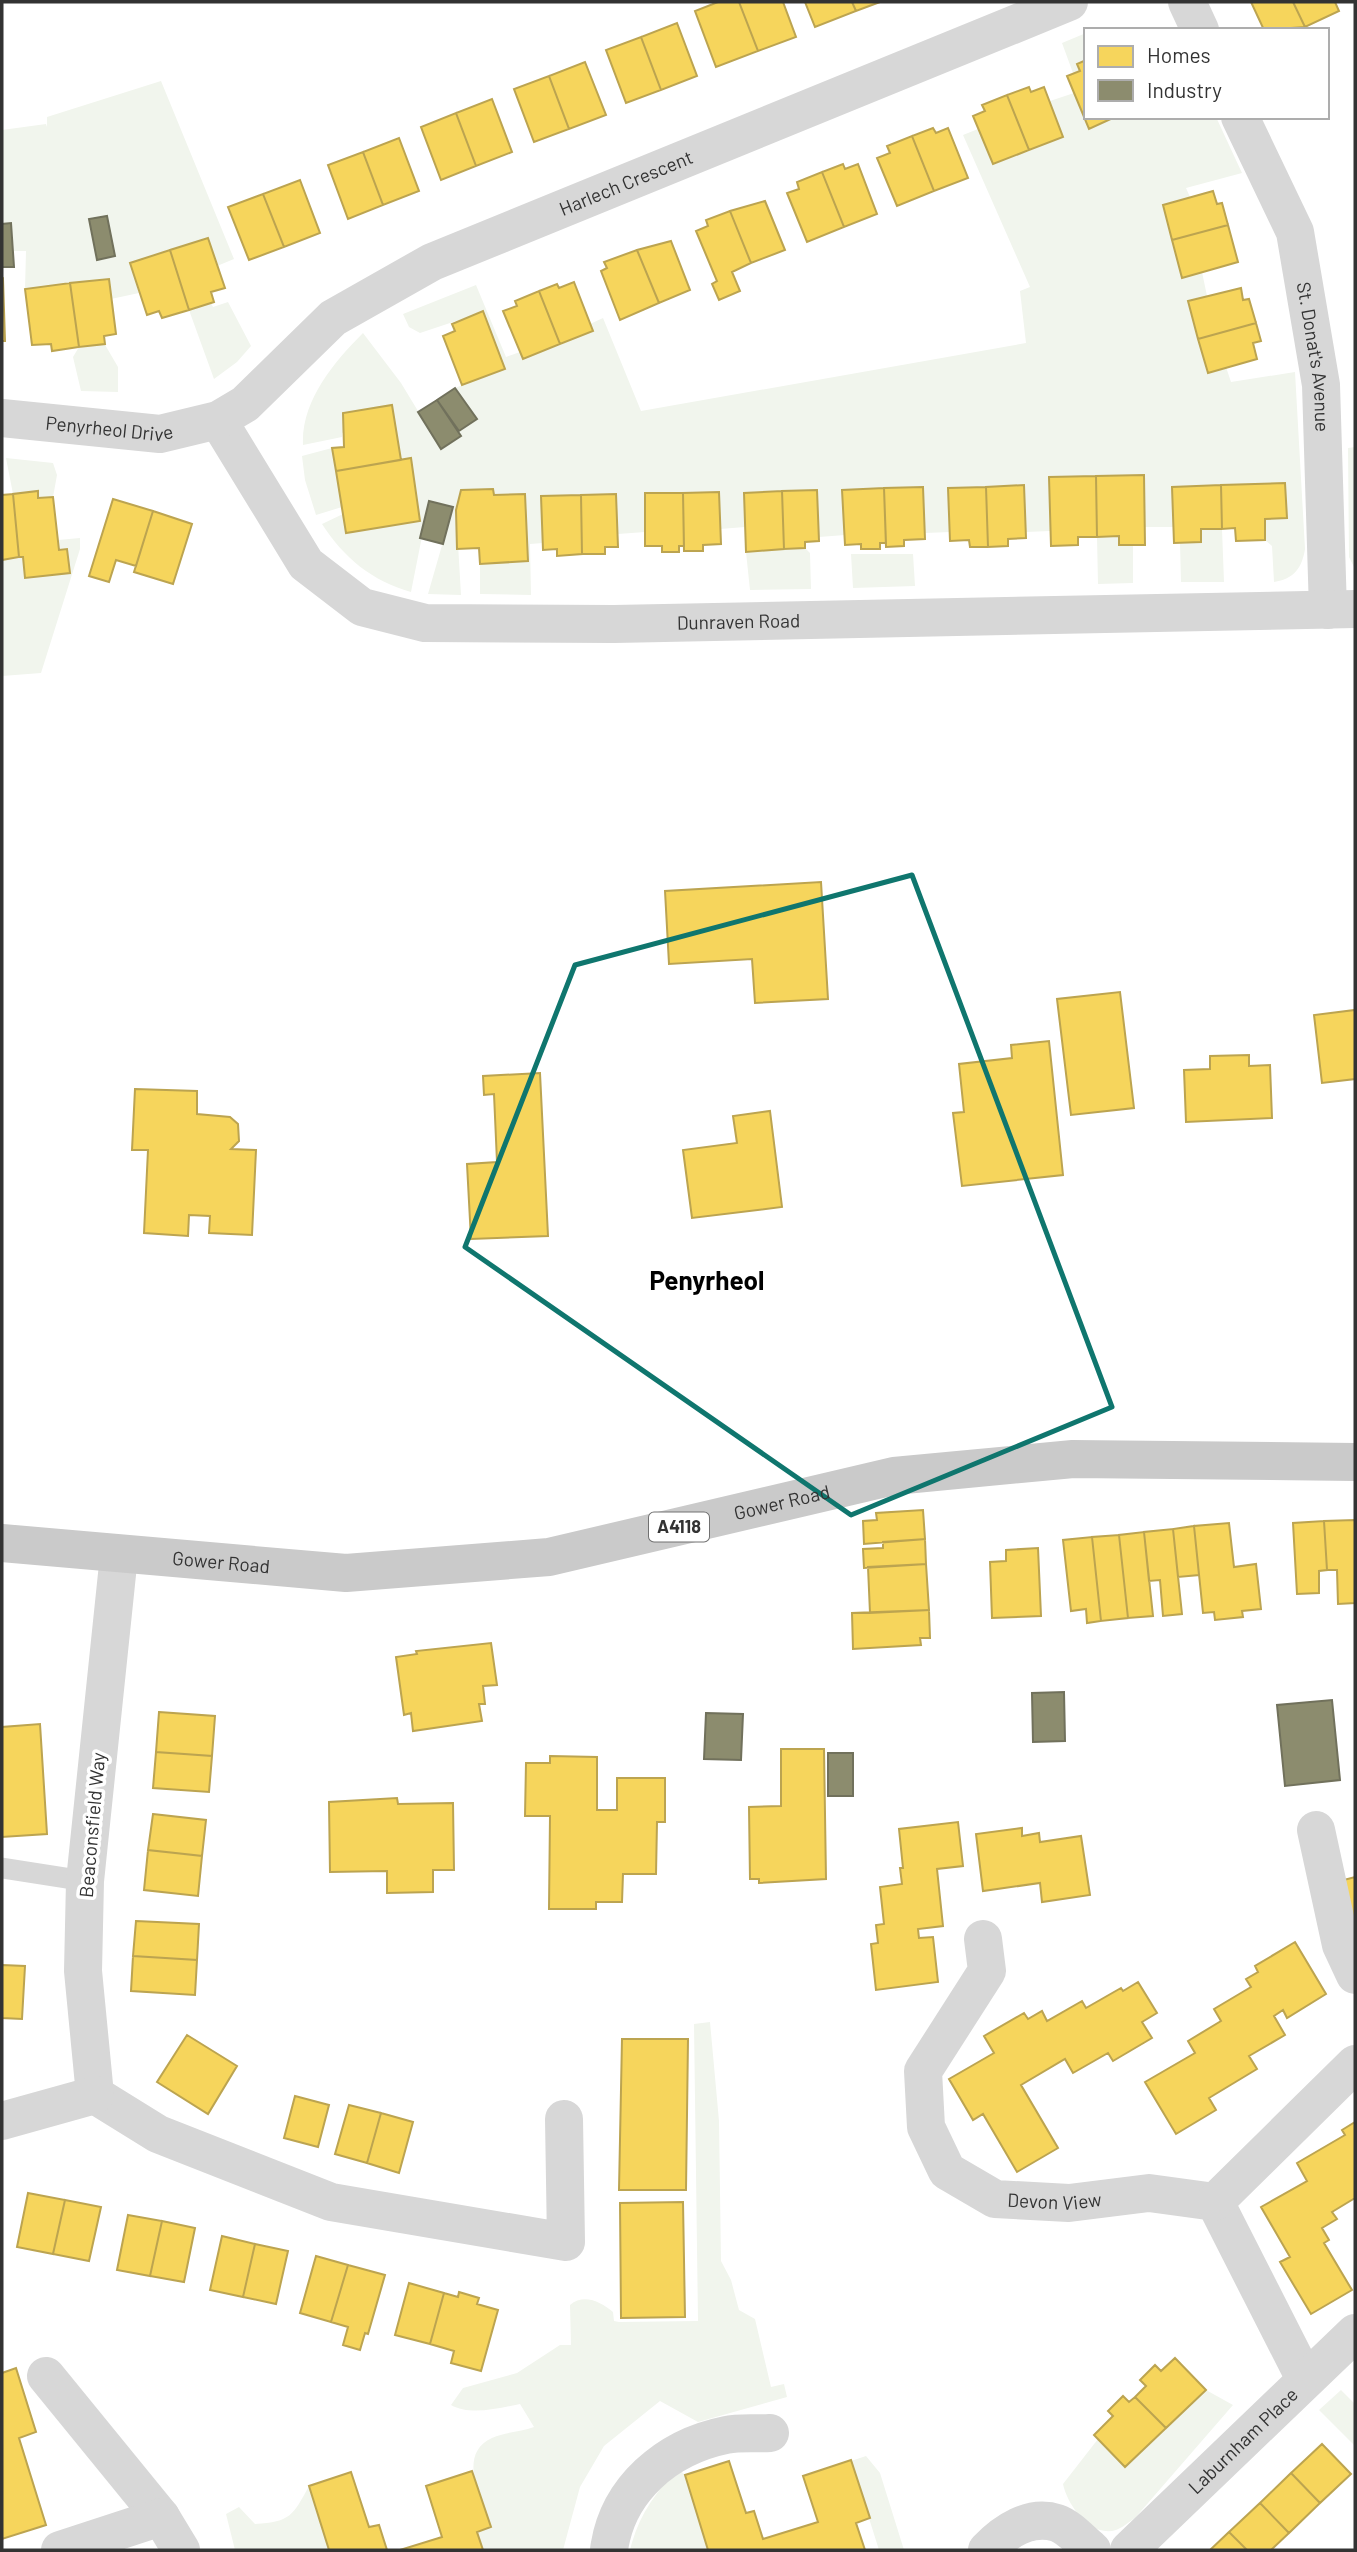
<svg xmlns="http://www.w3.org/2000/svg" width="1357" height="2552" viewBox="0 0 1357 2552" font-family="Barlow,sans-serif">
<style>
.green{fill:#f1f5ed;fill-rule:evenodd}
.homes{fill:#f6d55c;stroke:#bca450;stroke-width:2}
.industry{fill:#8c8c6e;stroke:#71715c;stroke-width:2}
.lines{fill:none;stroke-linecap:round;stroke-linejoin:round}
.service{stroke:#d7d7d7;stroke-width:21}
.minor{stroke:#d7d7d7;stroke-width:38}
.tertiary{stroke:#d7d7d7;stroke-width:38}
.primary{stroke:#cacaca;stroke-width:38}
.marked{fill:none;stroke:#0f766e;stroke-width:5;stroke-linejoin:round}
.labels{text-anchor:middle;stroke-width:7;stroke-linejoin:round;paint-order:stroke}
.shield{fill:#fff;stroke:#707070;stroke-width:2}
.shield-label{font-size:18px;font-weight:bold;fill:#333}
.street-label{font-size:19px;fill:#333;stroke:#fff}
.district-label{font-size:26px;font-weight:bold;fill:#000;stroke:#fff}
</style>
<rect width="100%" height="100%" fill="#fff"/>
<path class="green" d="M 1086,33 L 1086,60 L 1077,64 L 1080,71 L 1073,73 L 1062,43 Z
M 161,81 L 234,259 L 217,266 L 208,238 L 131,263 L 139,293 L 111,299 L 108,279 L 25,289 L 26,251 L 14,251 L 11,223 L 2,224 L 2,130 L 46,124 L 47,127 L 47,117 ZM 107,216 L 115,256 L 97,259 L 89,219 Z
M 1074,93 L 1089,128 L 1115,117 L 1216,117 L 1242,173 L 1186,188 L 1190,197 L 1163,206 L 1182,277 L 1202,272 L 1207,296 L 1189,302 L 1207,373 L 1226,367 L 1231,382 L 1295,372 L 1305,549 C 1302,568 1294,579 1274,582 L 1272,546 L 1265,540 L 1265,519 L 1287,518 L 1285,484 L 1173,487 L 1173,527 L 1145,527 L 1143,475 L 1049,478 L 1050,531 L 1026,532 L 1024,485 L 949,488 L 950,532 L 925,533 L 923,487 L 843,490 L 845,535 L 819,537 L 816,490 L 744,493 L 745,527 L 720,529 L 719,492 L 645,493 L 645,532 L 618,534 L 616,494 L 542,496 L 543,543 L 530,544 L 531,595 L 480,594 L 480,564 L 528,561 L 525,495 L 494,495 L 493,489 L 461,490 L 456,510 L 461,595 L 428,594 L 453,507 L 429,501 L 411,592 C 372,581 344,558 322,524 L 343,514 L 347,533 L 420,521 L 411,459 L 401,460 L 392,405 L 343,413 L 346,432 L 342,433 L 342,437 L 303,445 C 301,401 334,362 363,333 L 401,383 L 441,449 L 460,437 L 459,431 L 476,419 L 455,388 L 505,368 L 483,312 L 420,333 L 409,327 L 403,314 L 476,285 L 506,357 L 520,352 L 523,358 L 592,331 L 590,324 L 603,318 L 641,411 L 1026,343 L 1020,291 L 1030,287 L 963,135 L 978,129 L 993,164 L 1063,137 L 1050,101 Z
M 228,302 L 251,346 L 237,362 L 214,379 L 189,310 L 211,303 L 213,307 Z
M 104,343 L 118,367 L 118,392 L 81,391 L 73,357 L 79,347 Z
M 1355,447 L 1355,569 L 1349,557 L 1348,448 Z
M 332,448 L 342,507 L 316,515 L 305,480 L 302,456 Z
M 6,458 L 53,463 L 57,475 L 53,497 L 38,498 L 37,491 L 13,494 Z
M 1201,529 L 1222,529 L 1224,582 L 1181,582 L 1180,543 L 1201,542 Z
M 1119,536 L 1119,545 L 1133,544 L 1133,583 L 1098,584 L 1097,537 Z
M 80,538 L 80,549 L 41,673 L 2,676 L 2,560 L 23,557 L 26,578 L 69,573 L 67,550 L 59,550 L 58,540 Z
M 805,548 L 810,553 L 811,589 L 750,590 L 746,552 Z
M 851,554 L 913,554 L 915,586 L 853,588 Z
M 710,2022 L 719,2121 L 721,2261 L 731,2280 L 739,2310 L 755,2319 L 771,2387 L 784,2384 L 787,2397 L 698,2422 L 660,2401 L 604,2446 L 580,2487 L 563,2550 L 483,2550 L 477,2532 L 490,2527 C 482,2501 456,2454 492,2438 C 505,2432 521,2432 534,2427 L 520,2404 C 499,2408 470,2416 451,2405 L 463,2388 L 517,2373 L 560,2345 L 571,2345 L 570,2305 C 584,2293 601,2302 613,2312 L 614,2321 L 619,2322 L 698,2321 L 694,2024 Z
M 1206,2390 L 1233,2405 L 1135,2518 C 1129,2522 1122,2528 1116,2530 C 1090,2538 1067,2504 1063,2484 L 1098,2439 L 1126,2467 Z
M 1341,2390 L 1355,2404 L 1355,2446 L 1319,2410 Z
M 866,2456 L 880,2473 L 904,2550 L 879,2550 L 851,2461 Z
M 679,2469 L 685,2475 L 708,2550 L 630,2550 C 638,2517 654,2493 679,2469 Z
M 309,2486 L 329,2550 L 235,2550 L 226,2514 L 239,2507 L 255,2524 C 291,2522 293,2515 309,2486 Z"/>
<path class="homes" d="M 718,2 L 739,2 L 758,51 L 716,67 L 695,11 Z
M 739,2 L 783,2 L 796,37 L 758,51 Z
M 805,2 L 852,2 L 856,11 L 815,27 Z
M 852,2 L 880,2 L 856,11 Z
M 1251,2 L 1293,2 L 1305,27 L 1264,30 Z
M 1293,2 L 1335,2 L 1339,11 L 1305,27 Z
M 677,23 L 697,76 L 661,90 L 641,37 Z
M 641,37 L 661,90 L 626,103 L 606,50 Z
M 1086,60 L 1086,117 L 1115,117 L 1089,129 L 1067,76 L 1080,71 L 1077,64 Z
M 585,62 L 606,115 L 569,129 L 549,76 Z
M 549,76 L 569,129 L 534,142 L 514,89 Z
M 1029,87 L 1031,92 L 1044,87 L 1063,137 L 1029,150 L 1007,95 Z
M 1007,95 L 1029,150 L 993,164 L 973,116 L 985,111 L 982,105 Z
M 492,99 L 512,152 L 476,166 L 456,113 Z
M 456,113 L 476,166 L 441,180 L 421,127 Z
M 933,128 L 936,133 L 948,128 L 968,178 L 934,191 L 912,136 Z
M 912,136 L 934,191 L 897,206 L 877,158 L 890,153 L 887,146 Z
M 399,138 L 419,191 L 383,205 L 363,152 Z
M 363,152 L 383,205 L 348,219 L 328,165 Z
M 843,164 L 845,169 L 858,164 L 877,214 L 844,227 L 822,172 Z
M 822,172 L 844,227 L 807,242 L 787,193 L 799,189 L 797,182 Z
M 300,180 L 320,233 L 284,247 L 263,194 Z
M 1213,191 L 1217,204 L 1222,203 L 1228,225 L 1172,240 L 1163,205 Z
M 263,194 L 284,247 L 249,260 L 228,207 Z
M 765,201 L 785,250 L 751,263 L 730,211 Z
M 730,211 L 751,263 L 732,272 L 740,291 L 719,300 L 712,284 L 717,281 L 696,231 L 708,226 L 706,220 Z
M 1228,225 L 1238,262 L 1182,278 L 1172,240 Z
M 208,238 L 225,288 L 211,292 L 214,302 L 189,310 L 170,250 Z
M 671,241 L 690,290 L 659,303 L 637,250 Z
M 170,250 L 189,310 L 162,318 L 159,311 L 147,315 L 130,263 Z
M 637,250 L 659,303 L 620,320 L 601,271 L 607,268 L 604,262 Z
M 3,279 L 5,341 L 2,341 L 2,280 Z
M 109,279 L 116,334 L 104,336 L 105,344 L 79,347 L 70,283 Z
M 574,282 L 593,331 L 560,344 L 539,291 L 557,284 L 559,288 Z
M 70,283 L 79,347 L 52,351 L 51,344 L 32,345 L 25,289 Z
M 1241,288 L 1243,300 L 1249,299 L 1256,323 L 1198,339 L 1188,301 Z
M 539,291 L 560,344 L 523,359 L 503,311 L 517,306 L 515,301 Z
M 483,311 L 505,369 L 462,385 L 443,336 L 455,331 L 452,324 Z
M 1256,323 L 1261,341 L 1253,343 L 1257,359 L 1208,373 L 1198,339 Z
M 392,405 L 401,460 L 336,471 L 332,448 L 344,447 L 343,413 Z
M 411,458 L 420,521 L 346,533 L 336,471 Z
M 1144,475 L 1145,545 L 1119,545 L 1119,536 L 1097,537 L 1096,476 Z
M 1096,476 L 1097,537 L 1078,537 L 1078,545 L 1051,546 L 1049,477 Z
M 1285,483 L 1287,518 L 1265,519 L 1265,540 L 1236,541 L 1235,528 L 1222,529 L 1221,485 Z
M 1024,485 L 1026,538 L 1008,539 L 1008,546 L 988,547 L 986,487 Z
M 1221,485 L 1222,529 L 1201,529 L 1201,542 L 1174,543 L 1172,487 Z
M 923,487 L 925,539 L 904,540 L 904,546 L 886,547 L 884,488 Z
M 986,487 L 988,547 L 970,547 L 969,540 L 950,541 L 948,488 Z
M 884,488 L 886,543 L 880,543 L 880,549 L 861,549 L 861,544 L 845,545 L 842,490 Z
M 493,489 L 494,495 L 525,494 L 528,561 L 480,564 L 479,548 L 457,549 L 456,510 L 461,490 Z
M 817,490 L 819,541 L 805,542 L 805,548 L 784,549 L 782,491 Z
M 38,491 L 38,498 L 53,497 L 59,550 L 67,549 L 70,573 L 25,578 L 23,557 L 19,557 L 13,494 Z
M 782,491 L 784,549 L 746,552 L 744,493 Z
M 719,492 L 721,544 L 703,545 L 703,551 L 684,551 L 683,493 Z
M 645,493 L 683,493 L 684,546 L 679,546 L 679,552 L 662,552 L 662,546 L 645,546 Z
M 13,494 L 19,557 L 2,560 L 2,495 Z
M 616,494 L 618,547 L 605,547 L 605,554 L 582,554 L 581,495 Z
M 581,495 L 582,554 L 557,556 L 557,549 L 543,550 L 541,496 Z
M 113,499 L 153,511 L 136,566 L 116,560 L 109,582 L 89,576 Z
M 153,511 L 192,524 L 173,584 L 134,572 Z
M 821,882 L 828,999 L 755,1003 L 752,959 L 669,964 L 665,891 Z
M 1120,992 L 1134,1108 L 1071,1115 L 1057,999 Z
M 1355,1010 L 1355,1079 L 1322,1083 L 1314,1015 Z
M 1049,1041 L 1063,1175 L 962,1186 L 953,1113 L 964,1112 L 959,1064 L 1012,1058 L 1011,1045 Z
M 1249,1055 L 1249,1066 L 1270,1065 L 1272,1118 L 1186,1122 L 1184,1070 L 1210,1069 L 1210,1056 Z
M 540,1073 L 548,1236 L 471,1239 L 467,1164 L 497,1162 L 494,1094 L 484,1095 L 483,1076 Z
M 135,1089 L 197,1091 L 197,1114 L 230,1117 L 238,1124 L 239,1141 L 231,1149 L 256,1150 L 252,1235 L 209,1233 L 210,1216 L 189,1215 L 188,1236 L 144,1233 L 148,1150 L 132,1150 Z
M 770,1111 L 782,1207 L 692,1218 L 683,1150 L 737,1143 L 733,1116 Z
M 923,1510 L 925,1539 L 864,1544 L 863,1521 L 877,1520 L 876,1513 Z
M 1355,1520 L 1355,1603 L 1338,1604 L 1337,1570 L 1327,1570 L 1324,1521 Z
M 1324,1521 L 1327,1570 L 1319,1571 L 1319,1593 L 1297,1594 L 1293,1523 Z
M 1229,1523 L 1234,1567 L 1256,1564 L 1261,1609 L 1242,1611 L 1243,1617 L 1215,1620 L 1214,1612 L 1203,1613 L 1194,1526 Z
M 1194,1526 L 1199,1575 L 1178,1577 L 1173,1529 Z
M 1173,1529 L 1182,1614 L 1163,1616 L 1160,1580 L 1149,1581 L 1144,1532 Z
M 1144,1532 L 1153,1616 L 1128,1618 L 1119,1535 Z
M 1119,1535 L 1128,1618 L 1101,1621 L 1092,1537 Z
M 1092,1537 L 1101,1621 L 1087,1623 L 1086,1609 L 1071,1611 L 1063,1540 Z
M 925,1539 L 926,1564 L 864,1568 L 863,1549 L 883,1548 L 883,1542 Z
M 1038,1548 L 1041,1616 L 992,1618 L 990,1562 L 1006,1561 L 1006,1550 Z
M 926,1564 L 929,1610 L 870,1613 L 868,1567 Z
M 929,1610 L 930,1638 L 920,1638 L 921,1645 L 853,1649 L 852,1613 Z
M 491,1643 L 497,1685 L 483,1686 L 485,1704 L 479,1704 L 482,1721 L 413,1731 L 411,1713 L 404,1715 L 396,1657 L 417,1654 L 416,1651 Z
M 159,1712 L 215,1716 L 212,1756 L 156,1752 Z
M 40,1724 L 47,1834 L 2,1837 L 2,1727 Z
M 781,1749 L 824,1749 L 826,1879 L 759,1883 L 759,1879 L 750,1879 L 749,1807 L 781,1806 Z
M 156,1752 L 212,1756 L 209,1792 L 153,1788 Z
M 550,1756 L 597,1757 L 597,1810 L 617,1810 L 617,1778 L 665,1778 L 665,1822 L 657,1822 L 656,1874 L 623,1874 L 622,1902 L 596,1902 L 596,1909 L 549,1909 L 550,1816 L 525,1816 L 526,1763 L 550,1763 Z
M 397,1798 L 398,1804 L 453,1803 L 454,1870 L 433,1870 L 433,1892 L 387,1893 L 387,1871 L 330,1872 L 329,1802 Z
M 153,1814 L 206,1820 L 202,1856 L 148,1850 Z
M 958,1822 L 963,1866 L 937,1869 L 943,1926 L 918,1929 L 919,1938 L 933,1937 L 938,1982 L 876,1990 L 871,1944 L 878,1943 L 876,1925 L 884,1924 L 880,1887 L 902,1884 L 900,1868 L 903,1868 L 899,1829 Z
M 1022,1828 L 1022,1836 L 1039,1833 L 1040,1842 L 1081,1836 L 1090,1895 L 1042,1902 L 1040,1883 L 983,1891 L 976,1834 Z
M 148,1850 L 202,1856 L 198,1896 L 144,1890 Z
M 1355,1877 L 1355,1944 L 1340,1881 Z
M 136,1921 L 199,1924 L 197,1960 L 133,1956 Z
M 1295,1942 L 1326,1994 L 1287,2018 L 1283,2010 L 1274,2016 L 1285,2035 L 1249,2056 L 1257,2069 L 1209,2098 L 1216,2110 L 1176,2134 L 1145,2082 L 1195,2053 L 1188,2041 L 1221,2021 L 1214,2009 L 1251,1987 L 1246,1979 L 1258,1972 L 1255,1966 Z
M 133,1956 L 197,1960 L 195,1995 L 131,1991 Z
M 2,1965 L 25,1966 L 22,2019 L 2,2018 Z
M 1138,1982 L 1157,2013 L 1142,2022 L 1152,2038 L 1113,2061 L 1108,2053 L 1073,2073 L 1065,2059 L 1021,2085 L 1058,2148 L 1017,2172 L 983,2114 L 973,2120 L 949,2079 L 994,2053 L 984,2036 L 1024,2013 L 1028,2019 L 1042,2011 L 1047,2021 L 1082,2001 L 1086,2008 L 1121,1988 L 1123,1991 Z
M 187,2035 L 237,2066 L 208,2114 L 157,2082 Z
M 622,2039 L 688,2039 L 686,2190 L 619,2190 Z
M 295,2096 L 329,2105 L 318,2147 L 284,2138 Z
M 349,2105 L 381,2113 L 367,2163 L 335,2154 Z
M 381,2113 L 413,2122 L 399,2173 L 367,2163 Z
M 1355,2122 L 1355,2198 L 1332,2212 L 1337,2219 L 1322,2228 L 1329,2240 L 1324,2243 L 1352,2290 L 1311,2314 L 1280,2262 L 1290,2257 L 1261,2207 L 1307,2181 L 1297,2163 L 1345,2135 L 1342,2130 Z
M 28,2193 L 65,2200 L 53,2254 L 17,2247 Z
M 65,2200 L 101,2207 L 89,2261 L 53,2254 Z
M 683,2202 L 685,2317 L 621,2318 L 620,2203 Z
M 128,2215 L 162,2221 L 150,2276 L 117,2270 Z
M 162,2221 L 195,2228 L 184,2282 L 150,2276 Z
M 222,2236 L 255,2244 L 243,2297 L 210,2290 Z
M 255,2244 L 288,2251 L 276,2304 L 243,2297 Z
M 316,2256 L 348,2265 L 331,2322 L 300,2313 Z
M 348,2265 L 385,2275 L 368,2334 L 365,2333 L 360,2350 L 343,2345 L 348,2327 L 331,2322 Z
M 409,2283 L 444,2293 L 430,2344 L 395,2335 Z
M 459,2292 L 479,2298 L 477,2304 L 498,2310 L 481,2371 L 451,2363 L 454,2351 L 430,2344 L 444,2293 L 458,2297 Z
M 1175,2358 L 1206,2390 L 1166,2428 L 1135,2397 L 1146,2386 L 1140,2380 L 1155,2365 L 1161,2371 Z
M 16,2368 L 36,2432 L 19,2438 L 46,2525 L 2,2539 L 2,2373 Z
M 1123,2396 L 1129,2402 L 1135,2397 L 1166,2428 L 1125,2467 L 1094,2435 L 1113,2416 L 1108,2411 Z
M 1322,2444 L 1351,2474 L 1320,2503 L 1291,2473 Z
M 851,2460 L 870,2518 L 856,2523 L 865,2550 L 708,2550 L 685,2475 L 729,2461 L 746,2513 L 754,2511 L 763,2539 L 818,2522 L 803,2476 Z
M 472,2471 L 491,2527 L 477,2532 L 483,2550 L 400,2550 L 442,2537 L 426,2486 Z
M 351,2472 L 369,2527 L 379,2525 L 387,2550 L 329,2550 L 309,2486 Z
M 1291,2473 L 1320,2503 L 1289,2533 L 1260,2503 Z
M 1260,2503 L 1289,2533 L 1271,2550 L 1247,2550 L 1229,2532 Z
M 1229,2532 L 1247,2550 L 1210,2550 Z"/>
<path class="industry" d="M 107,216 L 115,256 L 97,260 L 89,219 Z
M 11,223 L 14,267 L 2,267 L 2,224 Z
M 455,388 L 477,419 L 459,431 L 437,400 Z
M 437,400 L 461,436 L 441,449 L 418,412 Z
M 429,501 L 453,507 L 443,544 L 420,538 Z
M 1064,1692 L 1065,1741 L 1033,1742 L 1032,1693 Z
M 1332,1700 L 1340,1780 L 1285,1786 L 1277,1705 Z
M 706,1713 L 743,1714 L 741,1760 L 704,1759 Z
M 828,1753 L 853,1753 L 853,1796 L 828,1796 Z"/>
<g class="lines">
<path class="service" d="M 2,1868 L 85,1881"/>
<g class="minor">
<path d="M 1187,2 L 1200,30"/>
<path id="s1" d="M 1240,117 L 1295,232 L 1321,385 L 1328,610"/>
<path id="s2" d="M 218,420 L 306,564 L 362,607 L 425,623 L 614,624 L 1355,609"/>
<path d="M 119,1555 L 85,1881 L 83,1971 L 95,2095 L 158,2134 L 331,2202 L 566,2242 L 564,2119"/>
<path d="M 1316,1830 L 1341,1945 L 1355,1975"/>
<path id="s3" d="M 983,1939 L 987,1971 L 923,2071 L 926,2127 L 947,2171 L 995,2199 L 1069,2203 L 1149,2193 L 1215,2202 L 1305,2379"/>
<path d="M 2,2121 L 95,2095"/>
<path d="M 1215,2202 L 1355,2064"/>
<path d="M 46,2376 L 161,2517"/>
<path d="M 60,2550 L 161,2517 L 181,2550"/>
<path d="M 609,2550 C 617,2489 667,2447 726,2435 C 740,2432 756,2434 770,2433"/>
<path d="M 987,2550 C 1004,2532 1030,2514 1057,2523 C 1069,2527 1082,2542 1092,2550"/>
<path id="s4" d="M 1129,2550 L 1355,2333"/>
</g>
<path class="tertiary" id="s5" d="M 2,418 L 160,434 L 218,420 L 245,404 L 333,318 L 432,262 L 1069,2"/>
<path class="primary" id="s6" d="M 2,1543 L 346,1573 L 549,1557 L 894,1476 L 1073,1459 L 1355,1462"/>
</g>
<path class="marked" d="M 912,875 L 1112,1407 L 851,1515 L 465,1247 L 575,965 Z"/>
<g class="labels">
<rect class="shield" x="649" y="1512.5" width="60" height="29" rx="5"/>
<g class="shield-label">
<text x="679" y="1533">A4118</text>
</g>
<g class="street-label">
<text dy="7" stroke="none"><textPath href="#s5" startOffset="696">Harlech Crescent</textPath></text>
<text dy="7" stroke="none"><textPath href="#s1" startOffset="254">St. Donat's Avenue</textPath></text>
<text dy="7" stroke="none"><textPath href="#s5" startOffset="108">Penyrheol Drive</textPath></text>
<text dy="7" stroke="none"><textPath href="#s2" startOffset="618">Dunraven Road</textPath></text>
<text dy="7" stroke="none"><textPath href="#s6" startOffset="788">Gower Road</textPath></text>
<text dy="7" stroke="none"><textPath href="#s6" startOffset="220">Gower Road</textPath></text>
<text transform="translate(92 1825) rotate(-85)" y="7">Beaconsfield Way</text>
<text dy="7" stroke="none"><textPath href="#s3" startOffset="371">Devon View</textPath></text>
<text dy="7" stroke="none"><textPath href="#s4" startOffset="158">Laburnham Place</textPath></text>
</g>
<g class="district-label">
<text x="707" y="1290">Penyrheol</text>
</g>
</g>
<rect width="1357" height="2552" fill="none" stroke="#333333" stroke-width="7"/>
<rect x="1084" y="28" width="245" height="91" fill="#ffffff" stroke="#adadad" stroke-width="2"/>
<rect x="1098" y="46" width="35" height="21" fill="#f6d55c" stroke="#adadad" stroke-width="2"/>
<text x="1147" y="63" font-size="21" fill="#333333">Homes</text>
<rect x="1098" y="80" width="35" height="21" fill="#8c8c6e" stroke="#adadad" stroke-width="2"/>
<text x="1147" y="98" font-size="21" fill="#333333">Industry</text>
</svg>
